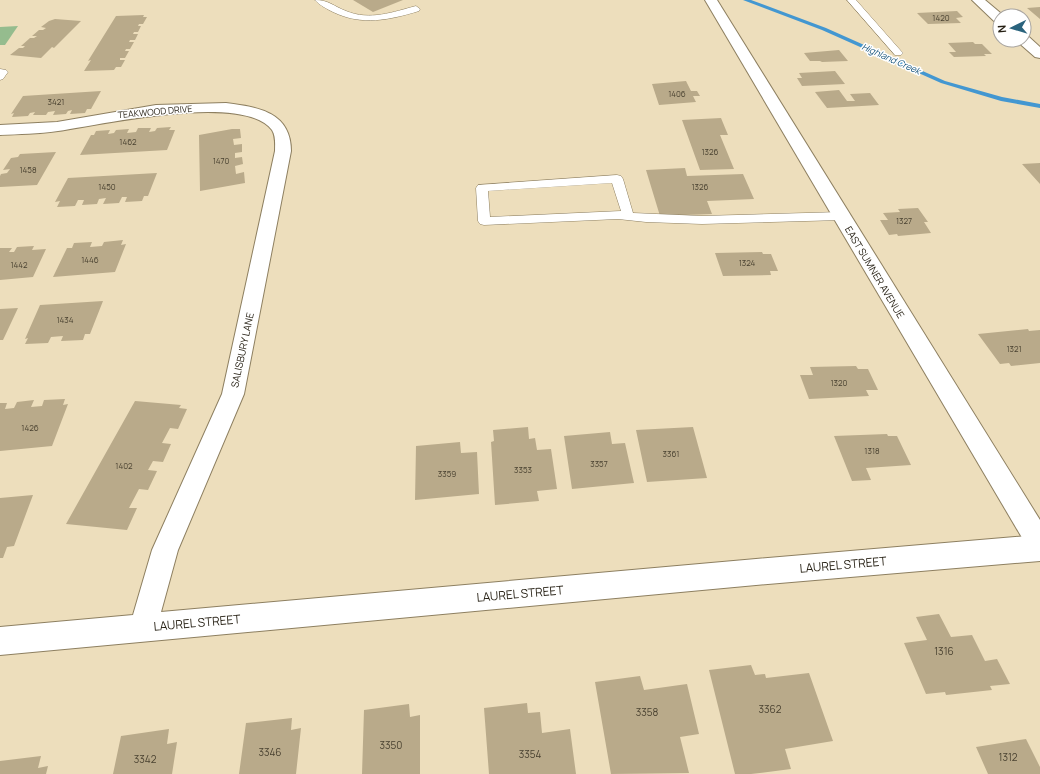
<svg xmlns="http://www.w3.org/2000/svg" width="1040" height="774" viewBox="0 0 1040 774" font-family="Manrope,sans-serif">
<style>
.green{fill:#95bc8e}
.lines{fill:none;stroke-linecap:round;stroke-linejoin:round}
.stream{fill:#4397d1;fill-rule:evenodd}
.building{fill:#b9aa8a}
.lane-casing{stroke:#8d7f60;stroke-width:1}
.street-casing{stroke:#8d7f60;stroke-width:2}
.secondary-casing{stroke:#8d7f60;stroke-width:2}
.lane{fill:#fff;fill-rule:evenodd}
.street{fill:#fff;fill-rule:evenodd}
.secondary{fill:#fff;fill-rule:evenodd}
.labels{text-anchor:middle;stroke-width:3;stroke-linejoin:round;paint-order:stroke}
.number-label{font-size:8px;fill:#4a4231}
.far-water-label{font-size:9px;font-style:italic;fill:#15537b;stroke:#fff}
.far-street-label{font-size:9px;fill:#251f13;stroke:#fff}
.street-label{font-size:10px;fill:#251f13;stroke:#fff}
.near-number-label{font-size:10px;fill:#4a4231}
.near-street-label{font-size:12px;fill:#251f13;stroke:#fff}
</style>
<rect width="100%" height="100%" fill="#eddebc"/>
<path class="green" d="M 18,26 L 5,45 L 0,45 L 0,27 Z"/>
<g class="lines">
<path class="stream" d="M 743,0 L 751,0 L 826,28 L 945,81 L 1002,97 L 1040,104 L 1040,108 L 1001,101 L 941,83 L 822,30 Z"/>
</g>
<path class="building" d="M 353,0 L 403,0 L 373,12 Z
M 1040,7 L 1040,19 L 1027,8 Z
M 957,11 L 963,17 L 956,18 L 961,23 L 928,24 L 917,13 Z
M 144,15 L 143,17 L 147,17 L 143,24 L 139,24 L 138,26 L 141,26 L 138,32 L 134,32 L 133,34 L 138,34 L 135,40 L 130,40 L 129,42 L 134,42 L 130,49 L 126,49 L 125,51 L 129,51 L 125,58 L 120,58 L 120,60 L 125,60 L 121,67 L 116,67 L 114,70 L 84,71 L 91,60 L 88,61 L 116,16 Z
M 55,19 L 81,21 L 54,48 L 52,47 L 41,58 L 10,55 L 19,48 L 23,48 L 25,46 L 21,46 L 30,38 L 34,38 L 37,36 L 32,36 L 39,30 L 43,30 L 46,28 L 41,27 L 49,21 Z
M 973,42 L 975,44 L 982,44 L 992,54 L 984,54 L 986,56 L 954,57 L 949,52 L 956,52 L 948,43 Z
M 839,50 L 848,61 L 822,62 L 820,61 L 810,61 L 804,53 Z
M 835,71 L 845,84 L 802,86 L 797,78 L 802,78 L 799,73 Z
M 686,81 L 691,91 L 697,91 L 700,96 L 693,96 L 696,102 L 659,105 L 652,84 Z
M 839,90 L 847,101 L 855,101 L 850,94 L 870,93 L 879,105 L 827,108 L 815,92 Z
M 101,91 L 91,109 L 87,109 L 85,113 L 70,114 L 72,110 L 68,111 L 66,114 L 53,115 L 55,111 L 48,112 L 46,115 L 33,115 L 35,112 L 30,113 L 28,116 L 12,117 L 14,113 L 11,114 L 23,96 Z
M 721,118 L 728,135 L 720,135 L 734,169 L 700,170 L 682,120 Z
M 171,127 L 169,130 L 175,130 L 167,150 L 80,155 L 91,135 L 94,135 L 96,131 L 110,130 L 108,134 L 114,133 L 116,130 L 129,129 L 127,133 L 136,132 L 138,128 L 151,128 L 149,132 L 155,131 L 157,128 Z
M 232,129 L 240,129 L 241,138 L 233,139 L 234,145 L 242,144 L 242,152 L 235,153 L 235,158 L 242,157 L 243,164 L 235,166 L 236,174 L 244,172 L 245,183 L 200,191 L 199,135 Z
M 56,152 L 37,185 L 0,187 L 0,176 L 1,174 L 7,173 L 10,169 L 3,170 L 11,158 L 18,157 L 20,154 Z
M 1040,163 L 1040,184 L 1022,164 Z
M 685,168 L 687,176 L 743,174 L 754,199 L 707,201 L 712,214 L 660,216 L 646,170 Z
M 157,173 L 148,196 L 144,196 L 142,201 L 125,202 L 127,197 L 122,197 L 119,203 L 103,204 L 106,198 L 99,199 L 97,204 L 82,205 L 84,200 L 78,200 L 75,206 L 57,207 L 60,201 L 55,202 L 68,178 Z
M 918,208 L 928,222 L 924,222 L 931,233 L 898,236 L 897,234 L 889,235 L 880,220 L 888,220 L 883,213 L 900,212 L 898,209 Z
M 123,240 L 121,245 L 126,244 L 115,272 L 53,277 L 67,248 L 72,248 L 74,243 L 92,242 L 90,247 L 102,246 L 104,242 Z
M 34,246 L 32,250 L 46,249 L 33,277 L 0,280 L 0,248 L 12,248 L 9,252 L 14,252 L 17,247 Z
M 762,252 L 763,254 L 771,254 L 778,271 L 770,271 L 771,275 L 723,276 L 715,253 Z
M 103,301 L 90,334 L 85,334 L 83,340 L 61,341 L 63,336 L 51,337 L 48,343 L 25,344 L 28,338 L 25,339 L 40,305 Z
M 18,308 L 3,340 L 0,340 L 0,309 Z
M 1028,329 L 1029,331 L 1040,330 L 1040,363 L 1011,366 L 1009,363 L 1000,364 L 978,334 Z
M 856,366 L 858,369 L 868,369 L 878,390 L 866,390 L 869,396 L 809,399 L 800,375 L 813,375 L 810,367 Z
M 65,399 L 63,405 L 68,404 L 52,446 L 0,451 L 0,403 L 7,403 L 5,409 L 14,408 L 17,402 L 34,400 L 31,407 L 42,406 L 44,400 Z
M 135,401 L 181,405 L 179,408 L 187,409 L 178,429 L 170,428 L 162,443 L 171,444 L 163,462 L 153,461 L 148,470 L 157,471 L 148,490 L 139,489 L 129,508 L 137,508 L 127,530 L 66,524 Z
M 528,427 L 529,439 L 535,438 L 537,450 L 551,449 L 557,489 L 537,491 L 539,501 L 495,505 L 491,442 L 494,441 L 493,430 Z
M 693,427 L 707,478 L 647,482 L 636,430 Z
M 610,432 L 612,444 L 625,443 L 634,483 L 572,489 L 564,436 Z
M 887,434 L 888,436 L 897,436 L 911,465 L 866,468 L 871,480 L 852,481 L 834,436 Z
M 460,442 L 461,453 L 477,452 L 479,494 L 415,500 L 416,446 Z
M 33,495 L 14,546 L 7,547 L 3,558 L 0,558 L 0,498 Z
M 939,614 L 951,637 L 972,635 L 985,661 L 997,659 L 1010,684 L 990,686 L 992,690 L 946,695 L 945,692 L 926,694 L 904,643 L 927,640 L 916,617 Z
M 751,665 L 755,675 L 765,674 L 766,678 L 809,673 L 833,741 L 785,749 L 791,769 L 751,774 L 735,774 L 709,670 Z
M 640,676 L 644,690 L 687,684 L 699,734 L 680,737 L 689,773 L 611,774 L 595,682 Z
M 527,703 L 528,713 L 540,712 L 542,733 L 570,729 L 576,774 L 489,774 L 484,708 Z
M 409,704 L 410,717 L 420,715 L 420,774 L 362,774 L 364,710 Z
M 292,718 L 291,730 L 301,728 L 296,774 L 239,774 L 246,723 Z
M 169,729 L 167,744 L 177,742 L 172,774 L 113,774 L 121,736 Z
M 1026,739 L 1040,767 L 1040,774 L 988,774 L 976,747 Z
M 41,756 L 38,768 L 48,766 L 46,774 L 0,774 L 0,761 Z"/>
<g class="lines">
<g class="lane-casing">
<path id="lane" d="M 315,0 C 329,0 333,6 346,11 C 370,21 393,12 416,6 L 420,9 L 419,11 C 389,20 362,26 333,12 C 327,9 319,5 315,0 Z
M 847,0 L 856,0 L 901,51 L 903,53 L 901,55 L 895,55 Z
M 0,69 L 6,70 L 8,72 L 3,79 L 0,80 Z
M 617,175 L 621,176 L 623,179 L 633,213 L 702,216 L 841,212 L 845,213 L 847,216 L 845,219 L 841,220 L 702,224 L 646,222 L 618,219 L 484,225 L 480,224 L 478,221 L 476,188 L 478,185 ZM 612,183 L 621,211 L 490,217 L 488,191 Z"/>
</g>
<g class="street-casing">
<path id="street" d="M 972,0 L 985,0 L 1004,16 L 1000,16 L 1000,23 L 995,22 Z
M 1024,36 L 1029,37 L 1040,47 L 1040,58 L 1035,57 L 1019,43 L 1017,40 L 1024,40 Z
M 226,103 C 258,107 291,112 291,151 L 244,394 L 178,550 L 161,612 L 756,559 L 1040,535 L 1040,561 L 756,585 L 0,655 L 0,627 L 133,615 L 152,550 L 222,394 L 275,151 C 275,145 276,136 272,130 C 243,92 100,125 58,131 C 39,134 19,134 0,135 L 0,125 L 57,122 L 156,105 Z"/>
</g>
<g class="secondary-casing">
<path id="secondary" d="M 705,0 L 717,0 L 1040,520 L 1040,557 L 1031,553 Z"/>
</g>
<use href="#lane" class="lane"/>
<use href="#street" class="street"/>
<use href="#secondary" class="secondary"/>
</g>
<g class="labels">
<g class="number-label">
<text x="941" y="21">1420</text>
<text x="677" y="97">1406</text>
<text x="56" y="105">3421</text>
<text x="128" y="145">1462</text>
<text x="710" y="155">1326</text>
<text x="221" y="164">1470</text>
<text x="28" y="173">1458</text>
<text x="107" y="190">1450</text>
<text x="700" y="190">1326</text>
<text x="904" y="224">1327</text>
<text x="90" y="263">1446</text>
<text x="747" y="266">1324</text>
<text x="19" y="268">1442</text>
<text x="65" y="323">1434</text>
<text x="1014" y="352">1321</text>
<text x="839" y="386">1320</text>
<text x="30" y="431">1426</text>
<text x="872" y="454">1318</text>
<text x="671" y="457">3361</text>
<text x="599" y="467">3357</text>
<text x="124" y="469">1402</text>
<text x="523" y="473">3353</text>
<text x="447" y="477">3359</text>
</g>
<g class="far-water-label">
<text transform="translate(891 59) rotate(24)" y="3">Highland Creek</text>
</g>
<g class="far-street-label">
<text transform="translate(155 112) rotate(-5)" y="3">TEAKWOOD DRIVE</text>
</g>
<g class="street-label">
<text transform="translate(875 272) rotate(59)" y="4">EAST SUMNER AVENUE</text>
<text transform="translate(242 350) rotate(-78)" y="4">SALISBURY LANE</text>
</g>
<g class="near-number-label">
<text x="944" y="655">1316</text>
<text x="770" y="713">3362</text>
<text x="647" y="716">3358</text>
<text x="391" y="749">3350</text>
<text x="270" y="756">3346</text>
<text x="530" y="758">3354</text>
<text x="1008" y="761">1312</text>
<text x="145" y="763">3342</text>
</g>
<g class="near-street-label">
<text transform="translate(843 565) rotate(-5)" y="4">LAUREL STREET</text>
<text transform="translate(520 594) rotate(-5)" y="4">LAUREL STREET</text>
<text transform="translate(197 623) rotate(-5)" y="4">LAUREL STREET</text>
</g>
</g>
<g transform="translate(1012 28) rotate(265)"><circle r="19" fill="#ffffff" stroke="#a8a5a1"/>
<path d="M0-3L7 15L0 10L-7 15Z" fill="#2a637d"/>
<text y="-6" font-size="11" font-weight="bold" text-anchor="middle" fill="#251f13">N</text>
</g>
</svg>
